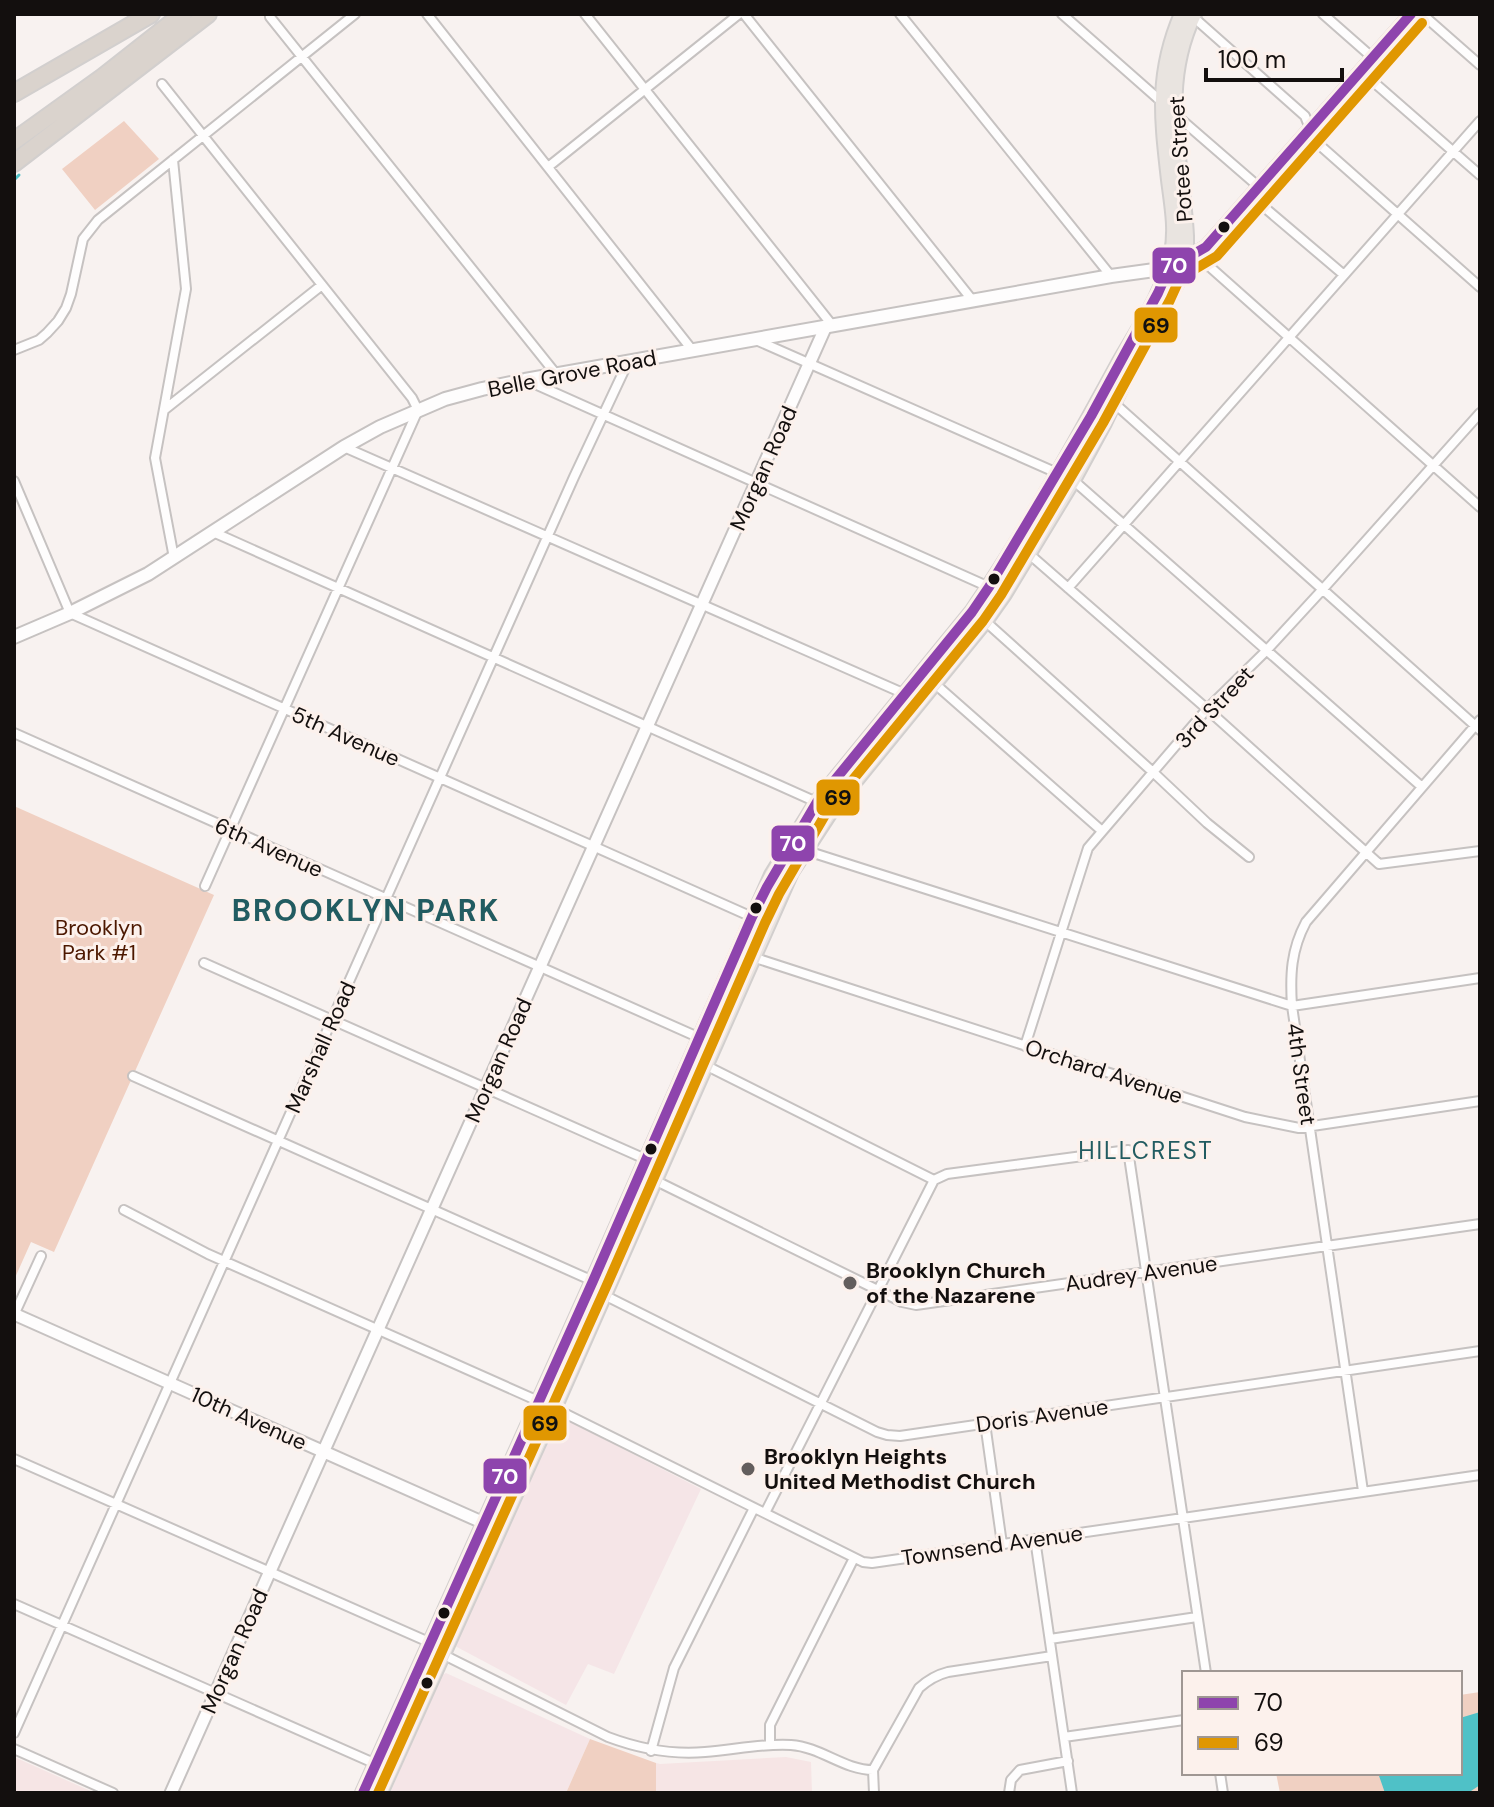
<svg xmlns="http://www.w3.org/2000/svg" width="1494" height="1807" viewBox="0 0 1494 1807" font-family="'DM Sans',sans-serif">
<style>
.commercial{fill:#f5e5e7}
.education{fill:#f6e5e5}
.green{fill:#f0d0c2}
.water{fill:#4fc1c7}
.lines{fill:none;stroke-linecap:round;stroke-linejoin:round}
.stream{stroke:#4fc1c7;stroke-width:3}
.minor-casing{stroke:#c6c2c1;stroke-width:12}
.tertiary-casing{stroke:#c6c2c1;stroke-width:15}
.secondary-casing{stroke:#c6c2c1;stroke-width:16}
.primary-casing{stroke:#d2cfce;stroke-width:18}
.motorway-casing{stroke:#d2cfce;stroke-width:20}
.minor{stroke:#fefdfd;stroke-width:8}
.tertiary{stroke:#fefdfd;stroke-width:11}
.secondary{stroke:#fefdfd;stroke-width:12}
.primary{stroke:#e9e4e0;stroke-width:14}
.motorway{stroke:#dad3cd;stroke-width:16}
.bus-1-casing{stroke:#fcf1ec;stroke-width:16}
.bus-2-casing{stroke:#fcf1ec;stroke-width:16}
.bus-1{stroke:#8e44ad;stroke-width:10}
.bus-2{stroke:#e09701;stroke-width:10}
.bus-dot{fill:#130f0e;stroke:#fcf1ec;stroke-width:3}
.poi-dot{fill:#635e5d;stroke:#fcf1ec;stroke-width:3}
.labels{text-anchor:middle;stroke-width:6;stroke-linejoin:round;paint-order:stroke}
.street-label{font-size:22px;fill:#130f0e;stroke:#fcf1ec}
.park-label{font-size:22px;fill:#4c1800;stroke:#fcf1ec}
.poi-label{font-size:22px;font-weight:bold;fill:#130f0e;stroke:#fcf1ec;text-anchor:start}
.neighbourhood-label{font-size:24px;letter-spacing:2px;fill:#225c61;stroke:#fcf1ec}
.district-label{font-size:30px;font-weight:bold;letter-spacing:2px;fill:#225c61;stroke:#fcf1ec}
.line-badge{stroke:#fcf1ec;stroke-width:3}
.badge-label{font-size:22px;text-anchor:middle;font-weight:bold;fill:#fff}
.pale-badge-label{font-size:22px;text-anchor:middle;font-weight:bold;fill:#111}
</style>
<rect width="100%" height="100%" fill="#f8f2f0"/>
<path class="commercial" d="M 559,1416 L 701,1489 L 614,1674 L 588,1664 L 566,1705 L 455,1646 Z
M 446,1673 L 590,1739 L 566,1793 L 390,1793 L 442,1675 Z"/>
<path class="education" d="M 14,1757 L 95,1793 L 14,1793 Z
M 786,1757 L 811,1762 L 812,1793 L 656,1793 L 656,1763 L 660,1764 Z"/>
<path class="green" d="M 124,121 L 159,159 L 95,210 L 62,169 Z
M 14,806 L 214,895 L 54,1252 L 31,1242 L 14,1280 Z
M 1480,1692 L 1480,1793 L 1280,1793 L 1276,1773 L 1460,1773 L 1460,1695 Z
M 590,1739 L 656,1763 L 656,1793 L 566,1793 Z"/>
<path class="water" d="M 1480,1712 L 1480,1785 L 1468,1793 L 1385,1793 L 1378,1773 L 1460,1773 L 1460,1718 Z"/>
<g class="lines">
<path class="stream" d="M 14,180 L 19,175"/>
<g class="minor-casing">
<path id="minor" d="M 427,14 L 693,351
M 585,14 L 832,325
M 744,14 L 973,301
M 900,14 L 1111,276
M 1062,14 L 1163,103
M 1323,14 L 1373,58
M 1422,14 L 1480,65
M 1191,15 L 1305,116 L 1315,141 L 1480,287
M 270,17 L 556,374
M 1361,71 L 1480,175
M 162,84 L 412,398 L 418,410 L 205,886
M 1176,115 L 1259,187
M 173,160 L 186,289 L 155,458 L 174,558
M 548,167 L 739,14
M 1251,196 L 1344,275
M 1185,260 L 1210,267 L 1480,507
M 756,340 L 1073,480 L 1422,787
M 14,350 L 39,340 L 47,333 L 58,321 L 66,308 L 71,294 L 83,239 L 98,220 L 355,14
M 526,380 L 989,587
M 1114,403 L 1480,730
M 164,410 L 322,285
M 344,447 L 905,694
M 14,481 L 70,613 L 752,917
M 213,532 L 832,809
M 1028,553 L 1207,709 L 1379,864 L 1480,851
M 1068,588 L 1480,121
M 985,621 L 1154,773 L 1207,823 L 1249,857
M 934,683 L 1102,831
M 14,733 L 700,1038
M 804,850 L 1292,1006 L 1480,978
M 737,952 L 1245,1117 L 1299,1128 L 1480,1101
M 204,963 L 661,1166
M 1025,1046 L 1088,848 L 1207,709 L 1266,651 L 1323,589 L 1480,413
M 705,1065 L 934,1180 L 947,1174 L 1128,1150 L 1206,1673
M 133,1076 L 593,1281 L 604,1295 L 877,1432 L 887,1435 L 900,1436 L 1480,1351
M 640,1173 L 902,1302 L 916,1305 L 1480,1224
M 124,1210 L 208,1254 L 554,1408 L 863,1562 L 872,1563 L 1480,1475
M 14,1315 L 41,1256
M 985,1423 L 1002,1544
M 14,1459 L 431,1643 L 442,1654 L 608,1737 C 640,1749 671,1755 705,1752 C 734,1750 763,1743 791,1745 C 821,1747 844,1770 873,1770
M 1363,1491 L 1292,1006 C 1290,975 1291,950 1306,922 L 1480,720
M 765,1513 L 934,1180
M 1035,1539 L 1072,1793
M 14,1604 L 376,1764
M 1050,1639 L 1197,1617
M 14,1733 L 574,477 L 628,362
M 1064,1737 L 1184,1720
M 770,1745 L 770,1725 L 854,1558
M 14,1749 L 113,1793
M 651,1751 L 674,1668 L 754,1508
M 1220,1773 L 1223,1793
M 874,1793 L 873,1770 L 919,1688 C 928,1680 936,1675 948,1672 L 1052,1656
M 1009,1793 L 1011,1780 L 1020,1770 L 1068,1761"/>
</g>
<g class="tertiary-casing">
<path id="tertiary" d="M 14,1314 L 484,1523
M 171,1793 L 826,326"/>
</g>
<g class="secondary-casing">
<path id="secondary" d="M 14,637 L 70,613 L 148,574 L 344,447 L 380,427 L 445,399 L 482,389 L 525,380 L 1111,276 L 1169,268 L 1206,247 L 1411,14"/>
</g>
<g class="primary-casing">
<path id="primary" d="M 363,1793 L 593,1281 L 772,875 L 817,802 L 972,612 C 1025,534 1072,450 1117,367 C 1137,331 1164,294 1172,253 C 1177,229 1172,204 1169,180 C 1162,118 1156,74 1182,14
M 380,1793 L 554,1408 L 791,872 L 832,809 L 985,621 L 1004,594 L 1073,480 L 1104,423 L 1124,381 L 1177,282 L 1186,252 L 1186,236 C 1182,158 1158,89 1194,14"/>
</g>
<g class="motorway-casing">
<path id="motorway" d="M 14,93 L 151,14
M 14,141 L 103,77 L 183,14
M 14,163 L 208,14"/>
</g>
<use href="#minor" class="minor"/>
<use href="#tertiary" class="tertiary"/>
<use href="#secondary" class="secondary"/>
<use href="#primary" class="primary"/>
<use href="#motorway" class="motorway"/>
<g class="bus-1-casing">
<path id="bus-1" d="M 363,1793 L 593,1281 L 752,917 L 767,887 L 817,802 L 972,612 L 989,587 L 1091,416 L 1158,293 L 1169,268 L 1206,247 L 1411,14"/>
</g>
<g class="bus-2-casing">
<path id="bus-2" d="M 378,1793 L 606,1287 L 765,923 L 779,894 L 828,810 L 983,621 L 1001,595 L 1103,423 L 1170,300 L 1180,278 L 1217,256 L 1422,23"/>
</g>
<use href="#bus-1" class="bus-1"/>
<use href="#bus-2" class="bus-2"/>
</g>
<g class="bus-dot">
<circle cx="1224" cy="227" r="7"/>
<circle cx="994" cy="579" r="7"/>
<circle cx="756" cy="908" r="7"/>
<circle cx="651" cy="1149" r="7"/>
<circle cx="444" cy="1613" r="7"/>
<circle cx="427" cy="1683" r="7"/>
</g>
<g class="poi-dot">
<circle cx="850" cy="1283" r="8"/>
<circle cx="748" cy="1469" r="8"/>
</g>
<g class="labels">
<g class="street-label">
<text transform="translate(1180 159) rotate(-94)" y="8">Potee Street</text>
<text transform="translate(572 373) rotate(-11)" y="8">Belle Grove Road</text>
<text transform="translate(763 468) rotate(-66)" y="8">Morgan Road</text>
<text transform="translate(1214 707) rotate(-47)" y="8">3rd Street</text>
<text transform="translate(346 736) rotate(24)" y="8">5th Avenue</text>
<text transform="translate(269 847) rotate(24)" y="8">6th Avenue</text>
<text transform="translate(320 1047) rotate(-66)" y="8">Marshall Road</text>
<text transform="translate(498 1060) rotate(-66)" y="8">Morgan Road</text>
<text transform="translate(1104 1071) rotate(18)" y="8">Orchard Avenue</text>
<text transform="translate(1302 1074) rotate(82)" y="8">4th Street</text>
<text transform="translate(1141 1273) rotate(-8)" y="8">Audrey Avenue</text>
<text transform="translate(1042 1415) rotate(-8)" y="8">Doris Avenue</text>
<text transform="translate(249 1418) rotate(24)" y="8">10th Avenue</text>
<text transform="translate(992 1545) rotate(-8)" y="8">Townsend Avenue</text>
<text transform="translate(234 1651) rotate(-66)" y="8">Morgan Road</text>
</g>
<g class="park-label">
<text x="99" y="935">Brooklyn<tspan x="99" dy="25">Park #1</tspan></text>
</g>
<g class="poi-label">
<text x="866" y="1278">Brooklyn Church<tspan x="866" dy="25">of the Nazarene</tspan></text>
<text x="764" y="1464">Brooklyn Heights<tspan x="764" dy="25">United Methodist Church</tspan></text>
</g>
<g class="neighbourhood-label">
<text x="1146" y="1159">HILLCREST</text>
</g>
<g class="district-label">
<text x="366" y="921">BROOKLYN PARK</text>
</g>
</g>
<g class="line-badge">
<rect x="1151" y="246" width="46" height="39" rx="8" fill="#8e44ad"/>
<rect x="1133" y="306" width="46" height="38" rx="8" fill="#e09701"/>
<rect x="815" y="778" width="46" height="39" rx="8" fill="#e09701"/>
<rect x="770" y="824" width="46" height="39" rx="8" fill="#8e44ad"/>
<rect x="522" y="1404" width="46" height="38" rx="8" fill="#e09701"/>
<rect x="482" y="1457" width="46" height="38" rx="8" fill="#8e44ad"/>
</g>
<g class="badge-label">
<text x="1174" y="273">70</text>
<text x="793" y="851">70</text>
<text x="505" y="1484">70</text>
</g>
<g class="pale-badge-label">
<text x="1156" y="333">69</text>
<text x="838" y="805">69</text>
<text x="545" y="1431">69</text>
</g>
<rect width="1494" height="1807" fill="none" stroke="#130f0e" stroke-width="32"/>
<rect x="1182" y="1671" width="280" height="104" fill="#fcf1ec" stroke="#9f9793" stroke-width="2"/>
<rect x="1198" y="1697" width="40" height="12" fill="#8e44ad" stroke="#9f9793" stroke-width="2"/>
<text x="1254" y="1711" font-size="24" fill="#130f0e">70</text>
<rect x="1198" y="1737" width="40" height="12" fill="#e09701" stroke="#9f9793" stroke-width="2"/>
<text x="1254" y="1751" font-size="24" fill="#130f0e">69</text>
<path d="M1206 68v12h136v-12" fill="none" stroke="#130f0e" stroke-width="4"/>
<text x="1218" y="68" font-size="24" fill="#130f0e" stroke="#fcf1ec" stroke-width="6" paint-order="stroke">100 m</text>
</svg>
